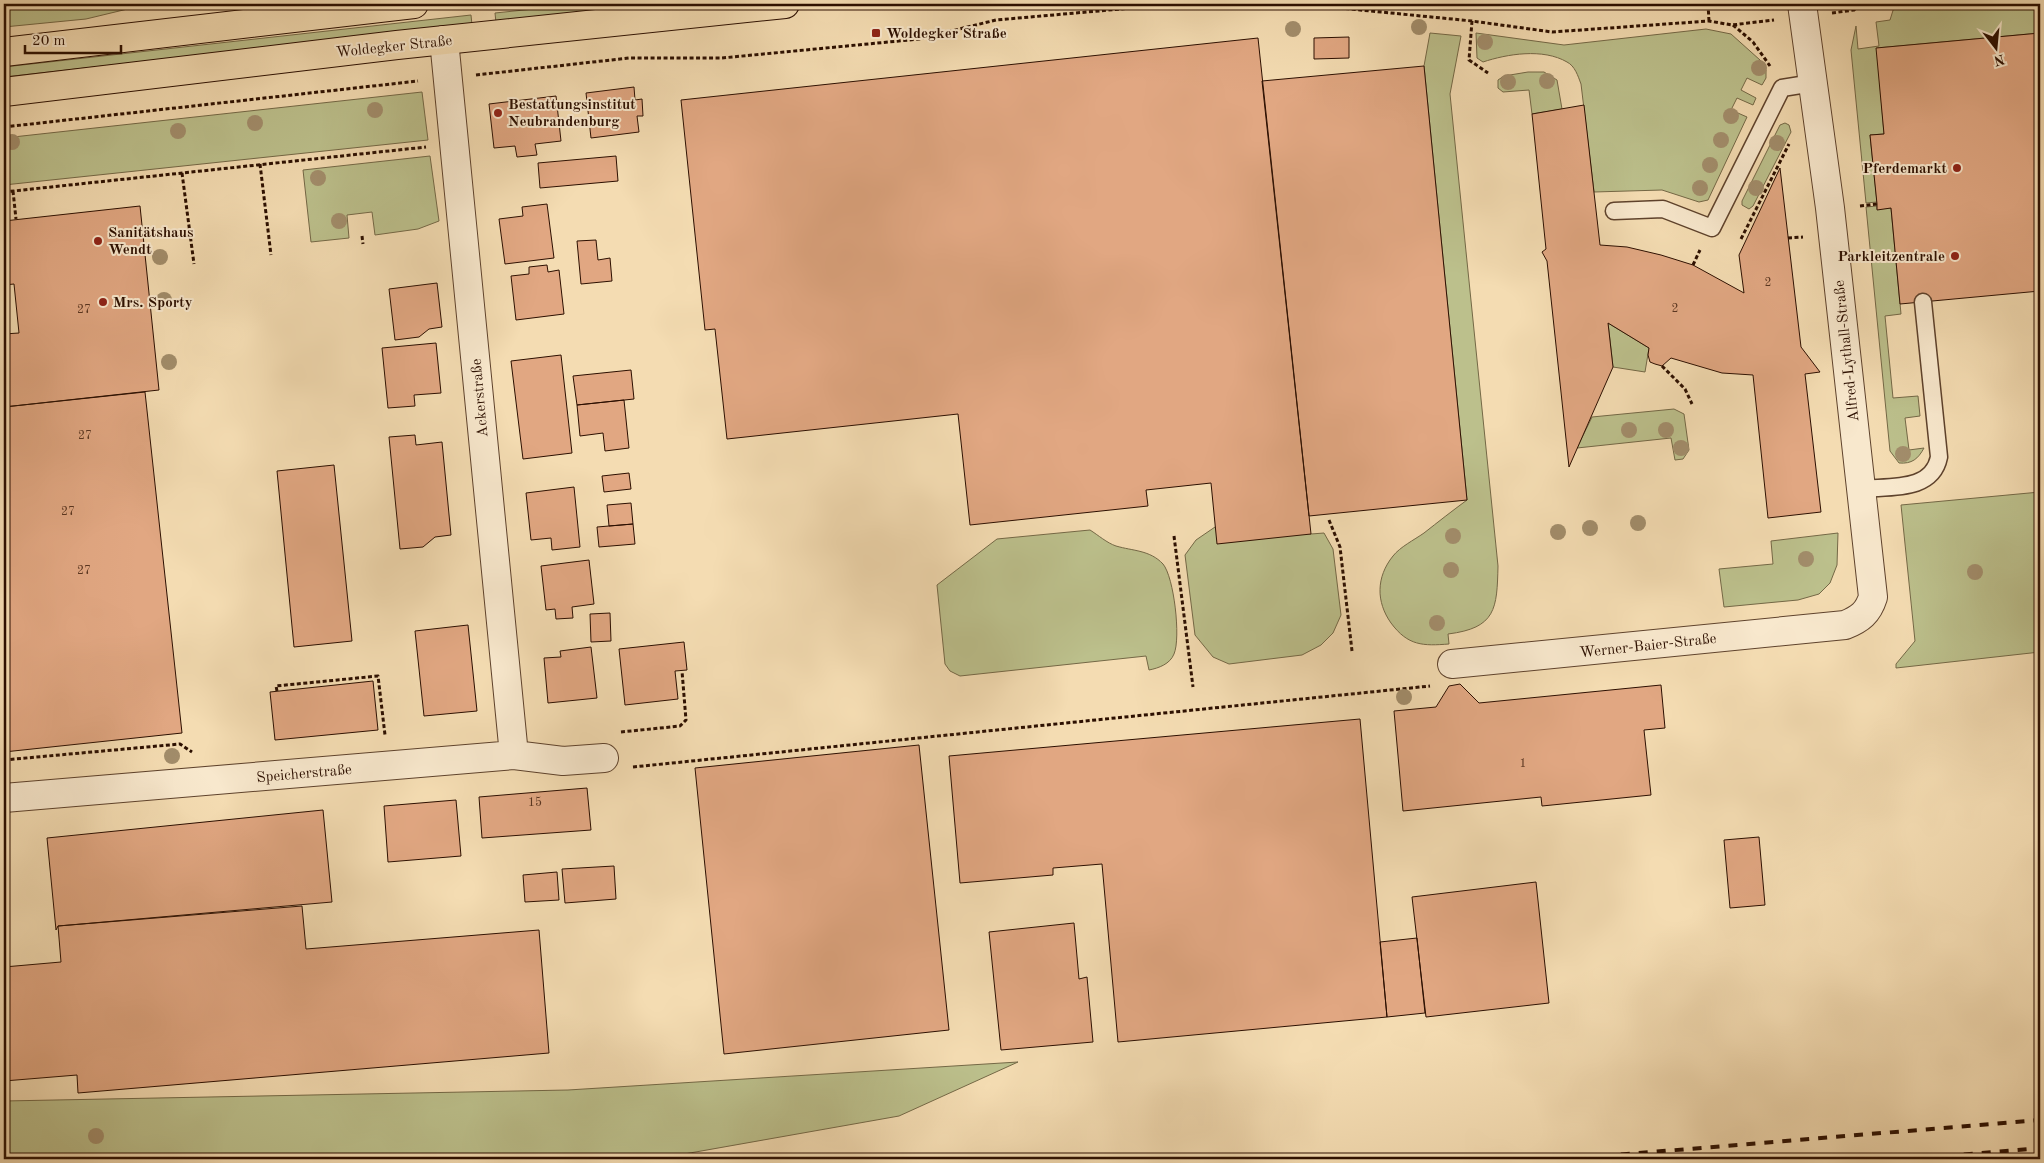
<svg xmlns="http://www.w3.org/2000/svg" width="2044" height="1163" viewBox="0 0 2044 1163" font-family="'Old Standard TT',serif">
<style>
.green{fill:#bcc08c;stroke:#746846}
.building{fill:#e1a782;stroke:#2c0f00}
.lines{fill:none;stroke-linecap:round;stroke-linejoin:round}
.service-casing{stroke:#5e422c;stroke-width:19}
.minor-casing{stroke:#5e422c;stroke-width:30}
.primary-casing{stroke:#2c0f00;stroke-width:30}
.path{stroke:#2c0f00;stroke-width:3;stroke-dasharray:4 2.5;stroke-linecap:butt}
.service{stroke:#f8e8cd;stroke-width:16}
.minor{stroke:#f8e8cd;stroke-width:28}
.primary{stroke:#f4dcb2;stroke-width:28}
.rail{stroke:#2c0f00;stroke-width:4;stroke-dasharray:9 9;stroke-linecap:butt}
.tree{fill:#a28d6b}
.poi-dot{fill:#8f2418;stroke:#f8e8cd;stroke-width:2}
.labels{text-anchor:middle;stroke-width:4;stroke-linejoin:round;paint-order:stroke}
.number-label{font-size:12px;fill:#593520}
.poi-label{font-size:15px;font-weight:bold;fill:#2c0f00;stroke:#f8e8cd;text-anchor:start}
.street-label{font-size:15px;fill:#2c0f00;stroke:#f8e8cd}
</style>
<rect width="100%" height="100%" fill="#f4dcb2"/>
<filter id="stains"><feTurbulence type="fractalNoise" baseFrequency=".004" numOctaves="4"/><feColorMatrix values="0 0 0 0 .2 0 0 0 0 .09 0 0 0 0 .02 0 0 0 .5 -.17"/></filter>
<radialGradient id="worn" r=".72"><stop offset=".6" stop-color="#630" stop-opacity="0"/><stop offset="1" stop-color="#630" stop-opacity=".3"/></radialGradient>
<path class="green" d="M 54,4 L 141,4 L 140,6 L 86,19 L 4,27 L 4,10 Z
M 582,4 L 670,4 L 496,23 L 495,13 Z
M 1895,4 L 2040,4 L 2040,33 L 1877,48 L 1884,134 L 1870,135 L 1877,202 L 1866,203 L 1851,50 L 1856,26 L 1858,49 L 1879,46 L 1876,22 L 1890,20 Z
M 471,15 L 472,25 L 4,77 L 4,67 Z
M 1706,29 L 1731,34 L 1760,60 L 1766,70 L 1766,78 L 1762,85 L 1747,78 L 1741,90 L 1756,98 L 1753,105 L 1737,98 L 1731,110 L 1747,117 L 1708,200 L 1699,202 L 1662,190 L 1594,192 L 1581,84 C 1578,76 1575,66 1567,62 C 1543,48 1507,54 1483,62 L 1477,58 L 1476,33 L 1564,45 Z
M 1430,33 L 1461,36 L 1450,94 L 1498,566 C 1497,609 1496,628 1448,634 L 1449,644 C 1423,646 1408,646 1391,623 C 1376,602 1376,577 1393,556 C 1400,547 1414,540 1424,533 C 1438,522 1452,511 1467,500 L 1424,66 Z
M 1528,72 L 1544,72 L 1557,80 L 1562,109 L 1532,114 L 1529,90 L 1503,92 L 1498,88 L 1498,80 L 1504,76 Z
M 422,92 L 428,140 L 4,185 L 4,138 Z
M 1785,123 L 1789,125 L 1791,132 L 1753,206 L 1749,209 L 1742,205 L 1742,201 L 1780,125 Z
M 430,156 L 439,221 L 418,229 L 375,235 L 372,212 L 347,215 L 349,238 L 311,242 L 303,170 Z
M 1877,206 L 1877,209 L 1891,208 L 1901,314 L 1885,316 L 1893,398 L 1918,396 L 1920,416 L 1905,418 L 1909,450 L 1924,448 C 1918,459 1912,464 1899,463 L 1890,451 L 1866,207 Z
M 1608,323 L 1649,348 L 1645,372 L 1613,367 Z
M 1674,409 L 1684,414 L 1689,450 L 1683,459 L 1675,460 L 1671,438 L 1577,448 L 1592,417 Z
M 2040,492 L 2040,652 L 1896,668 L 1896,664 L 1915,641 L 1901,505 Z
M 1215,527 L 1311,534 L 1324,533 L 1333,549 L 1341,615 L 1333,633 L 1321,645 L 1302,655 L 1229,664 L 1213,657 L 1195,635 L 1185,555 L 1196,540 Z
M 1090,530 C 1098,535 1107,543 1116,546 C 1133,551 1150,550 1163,564 C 1174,577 1181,638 1174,654 C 1170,664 1159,668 1149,670 L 1146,656 L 960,676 L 950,671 L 945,664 L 937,585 L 997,539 Z
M 1838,533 L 1837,565 L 1830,583 L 1819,594 L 1798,600 L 1724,607 L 1719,569 L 1773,564 L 1771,541 Z
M 1018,1062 L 899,1116 L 656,1159 L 4,1159 L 4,1101 L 568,1090 Z"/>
<path class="building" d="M 2040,33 L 2040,291 L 1900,304 L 1891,208 L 1877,210 L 1877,204 L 1870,135 L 1884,134 L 1876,48 Z
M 1349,37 L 1349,58 L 1314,59 L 1314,38 Z
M 1258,38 L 1311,534 L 1217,544 L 1211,483 L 1146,490 L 1148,506 L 970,525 L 958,414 L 727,439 L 715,329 L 705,330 L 681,100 Z
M 1424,66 L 1467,500 L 1309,516 L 1262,81 Z
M 634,87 L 635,100 L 642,99 L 643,116 L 637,116 L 639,132 L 591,138 L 586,93 Z
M 556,96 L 561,141 L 535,144 L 537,155 L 517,157 L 515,146 L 494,148 L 489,104 Z
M 1584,105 L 1600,245 L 1627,247 L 1661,255 L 1693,265 L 1744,293 L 1739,255 L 1780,168 L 1801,347 L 1820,372 L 1805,374 L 1821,512 L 1768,518 L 1753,375 L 1722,373 L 1671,358 L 1662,366 L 1655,364 L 1650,362 L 1648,355 L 1649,348 L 1608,323 L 1613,367 L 1569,467 L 1547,261 L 1542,252 L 1546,249 L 1532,114 Z
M 616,156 L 618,181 L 540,188 L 538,163 Z
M 547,204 L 554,258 L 505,264 L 499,219 L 523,216 L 522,207 Z
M 140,206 L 159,390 L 4,407 L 4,334 L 19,333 L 14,284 L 4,285 L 4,221 Z
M 596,240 L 598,260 L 610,258 L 612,281 L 581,284 L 577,241 Z
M 547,265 L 548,272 L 559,270 L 564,314 L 516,320 L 511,276 L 529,274 L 529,267 Z
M 437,283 L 442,327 L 429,329 L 419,337 L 395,340 L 389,289 Z
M 436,343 L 441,393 L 414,395 L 415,406 L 388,408 L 382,348 Z
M 561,355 L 572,453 L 523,459 L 511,361 Z
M 631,370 L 634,399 L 577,405 L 573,376 Z
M 145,392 L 182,733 L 4,752 L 4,407 Z
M 624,400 L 629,448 L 605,451 L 603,433 L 580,436 L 577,405 Z
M 415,435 L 416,445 L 442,442 L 451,535 L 435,537 L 423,547 L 400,549 L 389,437 Z
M 334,465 L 352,641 L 294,647 L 277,471 Z
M 629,473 L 631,489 L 604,492 L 602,476 Z
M 574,487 L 580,547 L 552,550 L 551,538 L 531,540 L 526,493 Z
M 631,503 L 633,524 L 609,526 L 607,505 Z
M 633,524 L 635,544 L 599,547 L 597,527 Z
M 589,560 L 594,604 L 572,607 L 573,618 L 556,619 L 555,609 L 546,610 L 541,566 Z
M 610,613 L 611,641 L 591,642 L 590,614 Z
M 468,625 L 477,711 L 424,716 L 415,631 Z
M 684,642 L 687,670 L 675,671 L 678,699 L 625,705 L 619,649 Z
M 591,647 L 597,698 L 548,703 L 544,658 L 561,657 L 560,651 Z
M 373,681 L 378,730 L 275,740 L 270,692 Z
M 1460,684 L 1479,703 L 1661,685 L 1665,728 L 1644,730 L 1651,795 L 1542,806 L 1541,797 L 1403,811 L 1394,711 L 1436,707 L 1449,686 Z
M 1360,719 L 1387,1017 L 1118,1042 L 1102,864 L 1053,868 L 1053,875 L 960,883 L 949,756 Z
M 919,745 L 949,1030 L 724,1054 L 695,768 Z
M 587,788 L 591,830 L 482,838 L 479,797 Z
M 456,800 L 461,856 L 388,862 L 384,806 Z
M 323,810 L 332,902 L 58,926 L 56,930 L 47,838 Z
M 1759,837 L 1765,905 L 1730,908 L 1724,840 Z
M 614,866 L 616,899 L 565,903 L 562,869 Z
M 557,872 L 559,900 L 525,902 L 523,875 Z
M 1536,882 L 1549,1003 L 1426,1017 L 1412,897 Z
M 302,906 L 306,949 L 539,930 L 549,1053 L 78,1093 L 77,1075 L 4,1081 L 4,967 L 61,962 L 58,926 Z
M 1074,923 L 1079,979 L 1087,977 L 1093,1042 L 1001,1050 L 989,932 Z
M 1417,938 L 1425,1013 L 1387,1017 L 1380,942 Z"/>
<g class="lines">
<g class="service-casing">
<path id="service" d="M 1614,211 L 1663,209 L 1712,228 L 1782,88 L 1813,83
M 1861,489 C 1890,486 1932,492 1939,457 L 1923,302"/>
</g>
<g class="minor-casing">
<path id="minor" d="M 444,40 L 514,755
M 1452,664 L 1845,625 C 1860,619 1868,613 1873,597 L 1830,208 L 1802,4
M 4,798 L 514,755 L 563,761 L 604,758"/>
</g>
<g class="primary-casing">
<path id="primary" d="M 4,52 L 414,4
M 4,92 L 397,45 L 785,4"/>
</g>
<path class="path" d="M 1300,4 L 1472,21 L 1552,32 L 1709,21 L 1732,25 L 1774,20
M 1708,4 L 1709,21
M 1832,13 L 1854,10 L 1861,4
M 1472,21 L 1469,60 L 1488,73
M 1733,25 L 1753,42 L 1770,66
M 476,75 L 629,58 L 722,58 L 919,39 L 996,20 L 1178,4
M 4,127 L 418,81
M 260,164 L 271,255
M 182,173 L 194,264
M 13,191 L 16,219
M 4,192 L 426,147
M 1860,206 L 1877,204
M 362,236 L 363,244
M 1788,238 L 1803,237
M 1741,239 L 1789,144
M 1693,265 L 1700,250
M 1662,366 L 1685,389 L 1692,404
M 1329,520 L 1340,547 L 1352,651
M 1174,536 L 1193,687
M 277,691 L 276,686 L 378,676 L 385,735
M 621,732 L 680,726 L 686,720 L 682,671
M 4,760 L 180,744 L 192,752
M 633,767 L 1430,686"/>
<use href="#service" class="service"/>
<use href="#minor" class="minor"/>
<use href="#primary" class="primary"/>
<path class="rail" d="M 1567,1159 L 2040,1120
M 1910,1159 L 2040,1148"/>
</g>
<g class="tree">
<circle cx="1419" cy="27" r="8"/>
<circle cx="1293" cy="29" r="8"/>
<circle cx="1485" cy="42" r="8"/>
<circle cx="1759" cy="68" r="8"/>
<circle cx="1547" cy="81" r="8"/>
<circle cx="1508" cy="82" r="8"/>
<circle cx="375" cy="110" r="8"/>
<circle cx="1731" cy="116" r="8"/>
<circle cx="255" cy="123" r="8"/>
<circle cx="178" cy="131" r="8"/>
<circle cx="1721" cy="140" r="8"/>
<circle cx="12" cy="142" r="8"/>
<circle cx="1777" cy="143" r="8"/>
<circle cx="1710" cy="165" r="8"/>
<circle cx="318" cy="178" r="8"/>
<circle cx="1700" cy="188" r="8"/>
<circle cx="1756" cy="188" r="8"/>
<circle cx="339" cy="221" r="8"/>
<circle cx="160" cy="257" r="8"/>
<circle cx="164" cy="300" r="8"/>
<circle cx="169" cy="362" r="8"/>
<circle cx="1629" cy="430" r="8"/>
<circle cx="1666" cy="430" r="8"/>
<circle cx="1681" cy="448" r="8"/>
<circle cx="1903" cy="454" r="8"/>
<circle cx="1638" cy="523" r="8"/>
<circle cx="1590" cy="528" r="8"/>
<circle cx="1558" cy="532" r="8"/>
<circle cx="1453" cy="536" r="8"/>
<circle cx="1806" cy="559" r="8"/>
<circle cx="1451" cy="570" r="8"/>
<circle cx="1975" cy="572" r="8"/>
<circle cx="1437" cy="623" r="8"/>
<circle cx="1404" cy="697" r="8"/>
<circle cx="172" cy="756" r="8"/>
<circle cx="96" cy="1136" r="8"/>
</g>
<g class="poi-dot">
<rect x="871" y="28" width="10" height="10" rx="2.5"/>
<circle cx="498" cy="113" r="5"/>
<circle cx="1957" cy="168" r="5"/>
<circle cx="98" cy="241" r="5"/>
<circle cx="1955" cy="256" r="5"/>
<circle cx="103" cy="302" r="5"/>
</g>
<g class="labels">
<g class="number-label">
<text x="1768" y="286">2</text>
<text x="1675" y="312">2</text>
<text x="84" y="313">27</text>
<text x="85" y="439">27</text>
<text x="68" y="515">27</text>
<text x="84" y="574">27</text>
<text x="1523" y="767">1</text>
<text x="535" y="806">15</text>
</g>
<g class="poi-label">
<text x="886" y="38">Woldegker Straße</text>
<text x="508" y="109">Bestattungsinstitut<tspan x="508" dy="17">Neubrandenburg</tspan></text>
<text x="1947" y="173" text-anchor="end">Pferdemarkt</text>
<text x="108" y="237">Sanitätshaus<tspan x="108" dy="17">Wendt</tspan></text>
<text x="1945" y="261" text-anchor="end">Parkleitzentrale</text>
<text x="113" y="307">Mrs. Sporty</text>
</g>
<g class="street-label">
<text transform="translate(394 46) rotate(-6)" y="5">Woldegker Straße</text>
<text transform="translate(1846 351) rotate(-96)" y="5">Alfred-Lythall-Straße</text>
<text transform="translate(479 398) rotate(-95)" y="5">Ackerstraße</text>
<text transform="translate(1648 645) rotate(-6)" y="5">Werner-Baier-Straße</text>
<text transform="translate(304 773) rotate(-5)" y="5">Speicherstraße</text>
</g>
</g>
<rect width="2044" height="1163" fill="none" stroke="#f4dcb2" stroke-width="20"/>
<rect x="5" y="5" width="2034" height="1153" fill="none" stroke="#2c0f00" stroke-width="2.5"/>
<rect x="10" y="10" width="2024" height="1143" fill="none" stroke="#2c0f00"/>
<g transform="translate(1996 48) rotate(164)" stroke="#f8e8cd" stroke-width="4" paint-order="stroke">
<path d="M0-4L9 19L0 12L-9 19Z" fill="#2c0f00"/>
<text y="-8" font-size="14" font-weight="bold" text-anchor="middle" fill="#2c0f00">N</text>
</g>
<path d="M25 45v8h96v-8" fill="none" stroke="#2c0f00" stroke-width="2.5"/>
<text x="32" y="45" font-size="15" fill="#2c0f00" stroke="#f8e8cd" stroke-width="4" paint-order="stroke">20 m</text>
<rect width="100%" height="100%" filter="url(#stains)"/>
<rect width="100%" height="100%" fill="url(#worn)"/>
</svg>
